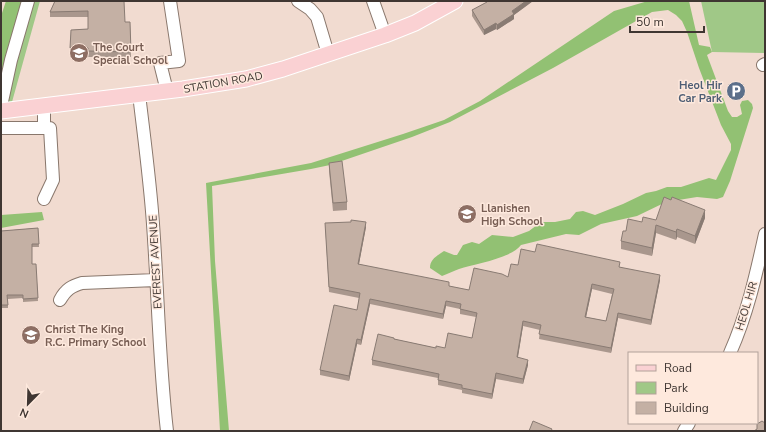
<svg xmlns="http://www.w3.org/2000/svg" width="766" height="432" viewBox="0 0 766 432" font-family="'Nunito Sans',sans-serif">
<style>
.green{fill:#a0c887}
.forest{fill:#92c173}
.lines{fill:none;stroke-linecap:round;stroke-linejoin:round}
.minor-casing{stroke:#89776c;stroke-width:14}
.major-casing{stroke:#fff;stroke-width:17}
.minor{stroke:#fff;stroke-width:12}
.major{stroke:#fad1d3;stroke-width:15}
.wall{fill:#a9978d;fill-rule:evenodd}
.shaded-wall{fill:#897b73}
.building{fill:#c4b0a4;stroke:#897b73;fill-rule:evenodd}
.labels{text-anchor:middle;stroke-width:3;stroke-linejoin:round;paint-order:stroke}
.education-label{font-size:11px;font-weight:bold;fill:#785e54;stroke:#fee9dd;text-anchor:start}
.street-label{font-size:11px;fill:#3f3632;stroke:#fee9dd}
.service-label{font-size:11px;font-weight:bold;fill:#4e5e75;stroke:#fee9dd;text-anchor:end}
</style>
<rect width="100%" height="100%" fill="#f1dbd0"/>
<path class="green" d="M 26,1 L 40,1 L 12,102 L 1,103 Z
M 701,1 L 765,1 L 765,53 L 712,52 Z"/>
<path class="forest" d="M 6,1 L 26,1 L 1,78 L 1,16 Z
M 648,1 L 689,1 L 699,45 L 710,47 L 712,52 L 707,55 L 728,111 L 732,117 L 737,117 L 742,114 L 740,105 L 742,101 L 748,100 L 752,104 L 753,108 L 730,181 L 723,197 L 717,199 L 697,197 L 666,202 L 637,216 L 601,224 L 579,235 L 566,234 L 521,245 C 512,258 475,264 459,269 C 453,271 448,274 442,276 L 430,268 C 430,259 437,256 444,251 L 454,255 L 457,255 L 463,245 L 472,242 L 479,244 L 492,235 L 513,237 L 529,231 L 541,222 L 555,222 L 570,219 L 576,212 L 583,211 L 595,215 L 623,204 L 646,193 L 656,191 L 667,187 L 681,187 L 709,178 L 716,180 L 731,150 L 731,144 L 721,125 L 699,68 L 687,32 L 682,21 L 676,15 L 668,10 L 652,12 L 553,68 L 450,122 L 412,137 L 330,165 L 311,169 L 212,186 L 215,261 L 229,431 L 220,431 L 206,183 L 311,163 L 403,134 L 444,120 L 480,101 L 614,11 Z
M 42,212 L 44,220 L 1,228 L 1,215 Z"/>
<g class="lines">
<g class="minor-casing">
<path id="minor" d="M 298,1 L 310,9 L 317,17 L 328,54
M 373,1 L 385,35
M 763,65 L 765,64
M 167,91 L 160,63 L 179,61 L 170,1
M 139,94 C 144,137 150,180 153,224 C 158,293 159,362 167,431
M 1,106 L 11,60 L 28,1
M 1,128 L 44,128
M 44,199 L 53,180 L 50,128 L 44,128 L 44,105
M 60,300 C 66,289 72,286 82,283 L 156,280
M 730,353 C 747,315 756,275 765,234
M 684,431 L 689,423"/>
</g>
<g class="major-casing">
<path id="major" d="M 1,111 L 183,89 L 246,79 L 283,69 L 385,35 L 415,23 L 455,1"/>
</g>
<use href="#minor" class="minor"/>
<use href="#major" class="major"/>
</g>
<path class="wall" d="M 55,1 L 125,22 L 130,22 L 131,57 L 88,57 L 88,54 L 70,54 L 71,30 L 88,29 L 88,17 L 50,17 L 50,12 Z
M 486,1 L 533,1 L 514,15 L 514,19 L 497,30 L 496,29 L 484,35 L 472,16 L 472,10 L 486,3 Z
M 329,163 L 347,202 L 347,210 L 333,211 L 329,171 Z
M 705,218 L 695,244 L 677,237 L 676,240 L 656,233 L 652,256 L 621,249 L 621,241 L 626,231 L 642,222 L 656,220 Z
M 325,223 L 366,227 L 359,264 L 449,286 L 469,290 L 508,277 L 518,265 L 535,252 L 620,267 L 660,280 L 651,325 L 618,318 L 611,353 L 539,339 L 540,330 L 523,326 L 518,357 L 528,365 L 523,384 L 496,379 L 492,399 L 462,393 L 462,390 L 438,385 L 438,378 L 372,365 L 372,360 L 394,339 L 436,348 L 445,348 L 472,338 L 476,317 L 460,314 L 460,309 L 446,306 L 443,319 L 370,304 L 361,345 L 357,344 L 349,381 L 320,375 L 320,370 L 357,310 L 359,298 L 329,292 ZM 592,289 L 612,294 L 606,321 L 586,317 Z
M 38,228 L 39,247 L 32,247 L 32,264 L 36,264 L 38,301 L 23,302 L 23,298 L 8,299 L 8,308 L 1,308 L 1,231 Z"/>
<path class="shaded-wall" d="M 526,1 L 533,1 L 514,15 L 514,19 L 497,30 L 497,25 L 512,11 Z
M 496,23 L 496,29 L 484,35 L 484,30 Z
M 705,210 L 705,218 L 695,244 L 695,236 Z
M 366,222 L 366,227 L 358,269 L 358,264 Z
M 656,225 L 656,233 L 652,256 L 652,248 Z
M 677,229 L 677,237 L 676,240 L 676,232 Z
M 660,275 L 660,280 L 651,325 L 651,320 Z
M 592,284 L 592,289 L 585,322 L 585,317 Z
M 370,299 L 370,304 L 361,345 L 361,340 Z
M 446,301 L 446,306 L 443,319 L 443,314 Z
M 618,313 L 618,318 L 611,353 L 611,348 Z
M 523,321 L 523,326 L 517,362 L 517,357 Z
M 357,339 L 357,344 L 349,381 L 349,376 Z
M 528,360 L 528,365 L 523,384 L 523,379 Z
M 496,373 L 496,379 L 492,399 L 492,394 Z"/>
<path class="building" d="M 55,1 L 124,1 L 125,22 L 130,22 L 131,52 L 88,51 L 88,48 L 70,48 L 71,30 L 88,29 L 88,11 L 50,12 Z
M 486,1 L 526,1 L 512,11 L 514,14 L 497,25 L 496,23 L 484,30 L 472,10 L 487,2 Z
M 342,161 L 347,202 L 333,203 L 329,163 Z
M 664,197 L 671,200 L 672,197 L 705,210 L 695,236 L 677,229 L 676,232 L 656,225 L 652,248 L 621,241 L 623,231 L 626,231 L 628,219 L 642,222 L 643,217 L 656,220 Z
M 351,220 L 366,222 L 358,264 L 449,282 L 449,286 L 469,290 L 474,268 L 502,274 L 508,277 L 511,264 L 518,265 L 521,249 L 535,252 L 537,244 L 620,262 L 619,267 L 660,275 L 651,320 L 618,313 L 611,348 L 539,334 L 541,325 L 523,321 L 517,357 L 528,360 L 523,379 L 496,373 L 492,394 L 462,388 L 462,385 L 438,380 L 439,374 L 372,360 L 378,334 L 394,338 L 394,339 L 436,348 L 436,346 L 445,348 L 448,333 L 472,338 L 477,313 L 460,309 L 461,304 L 446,301 L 443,314 L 370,299 L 361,340 L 357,339 L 349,376 L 320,370 L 334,305 L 357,310 L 360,293 L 329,287 L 325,223 L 351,222 ZM 592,284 L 614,289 L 606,321 L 585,317 Z
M 38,228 L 39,244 L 32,244 L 32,264 L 36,264 L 38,298 L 23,299 L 23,295 L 7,295 L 8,305 L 1,305 L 1,231 Z
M 533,421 L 552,429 L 551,431 L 529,431 Z
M 762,421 L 765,423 L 765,431 L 754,431 L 757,429 L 757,424 Z"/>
<defs>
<g id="school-disc" transform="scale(1)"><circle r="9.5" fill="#8d6e63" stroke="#fee9dd"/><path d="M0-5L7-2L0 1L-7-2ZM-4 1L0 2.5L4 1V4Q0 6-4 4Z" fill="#fff"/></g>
<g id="parking-disc" transform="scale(1)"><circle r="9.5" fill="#5c6f8a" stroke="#fee9dd"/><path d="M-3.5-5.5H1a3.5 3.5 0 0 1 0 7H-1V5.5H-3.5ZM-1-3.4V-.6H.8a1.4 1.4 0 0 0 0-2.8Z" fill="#fff"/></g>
</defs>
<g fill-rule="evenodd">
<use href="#school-disc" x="79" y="53"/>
<use href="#parking-disc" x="736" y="91"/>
<use href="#school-disc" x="467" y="214"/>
<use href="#school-disc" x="31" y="335"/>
</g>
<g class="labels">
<g class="education-label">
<text x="93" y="51">The Court<tspan x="93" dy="13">Special School</tspan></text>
<text x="481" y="212">Llanishen<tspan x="481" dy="13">High School</tspan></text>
<text x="45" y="333">Christ The King<tspan x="45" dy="13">R.C. Primary School</tspan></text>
</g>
<g class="street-label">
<text transform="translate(223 82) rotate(-10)" y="4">STATION ROAD</text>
<text transform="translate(155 262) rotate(-93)" y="4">EVEREST AVENUE</text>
<text transform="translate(746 306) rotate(-73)" y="4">HEOL HIR</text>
</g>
<g class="service-label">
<text x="722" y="89">Heol Hir<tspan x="722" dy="13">Car Park</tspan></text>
</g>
</g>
<rect width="766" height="432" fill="none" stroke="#3f3632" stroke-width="4"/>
<rect x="628" y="352" width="130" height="72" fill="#fee9dd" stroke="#b2a199"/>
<rect x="636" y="365" width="20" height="6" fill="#fad1d3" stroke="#b2a199"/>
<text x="664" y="372" font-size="12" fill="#3f3632">Road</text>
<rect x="636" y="382" width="20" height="12" fill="#a0c887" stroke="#b2a199"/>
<text x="664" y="392" font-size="12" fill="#3f3632">Park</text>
<rect x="636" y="402" width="20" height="12" fill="#c4b0a4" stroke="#b2a199"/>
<text x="664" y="412" font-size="12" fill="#3f3632">Building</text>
<g transform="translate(28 404) rotate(203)" stroke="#fee9dd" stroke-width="3" paint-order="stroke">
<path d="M0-3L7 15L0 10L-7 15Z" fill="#3f3632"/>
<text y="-6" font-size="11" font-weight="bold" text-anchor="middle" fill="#3f3632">N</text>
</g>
<path d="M630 26v6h74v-6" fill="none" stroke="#3f3632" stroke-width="2"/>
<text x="636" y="26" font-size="12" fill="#3f3632" stroke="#fee9dd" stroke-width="3" paint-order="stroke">50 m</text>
</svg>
